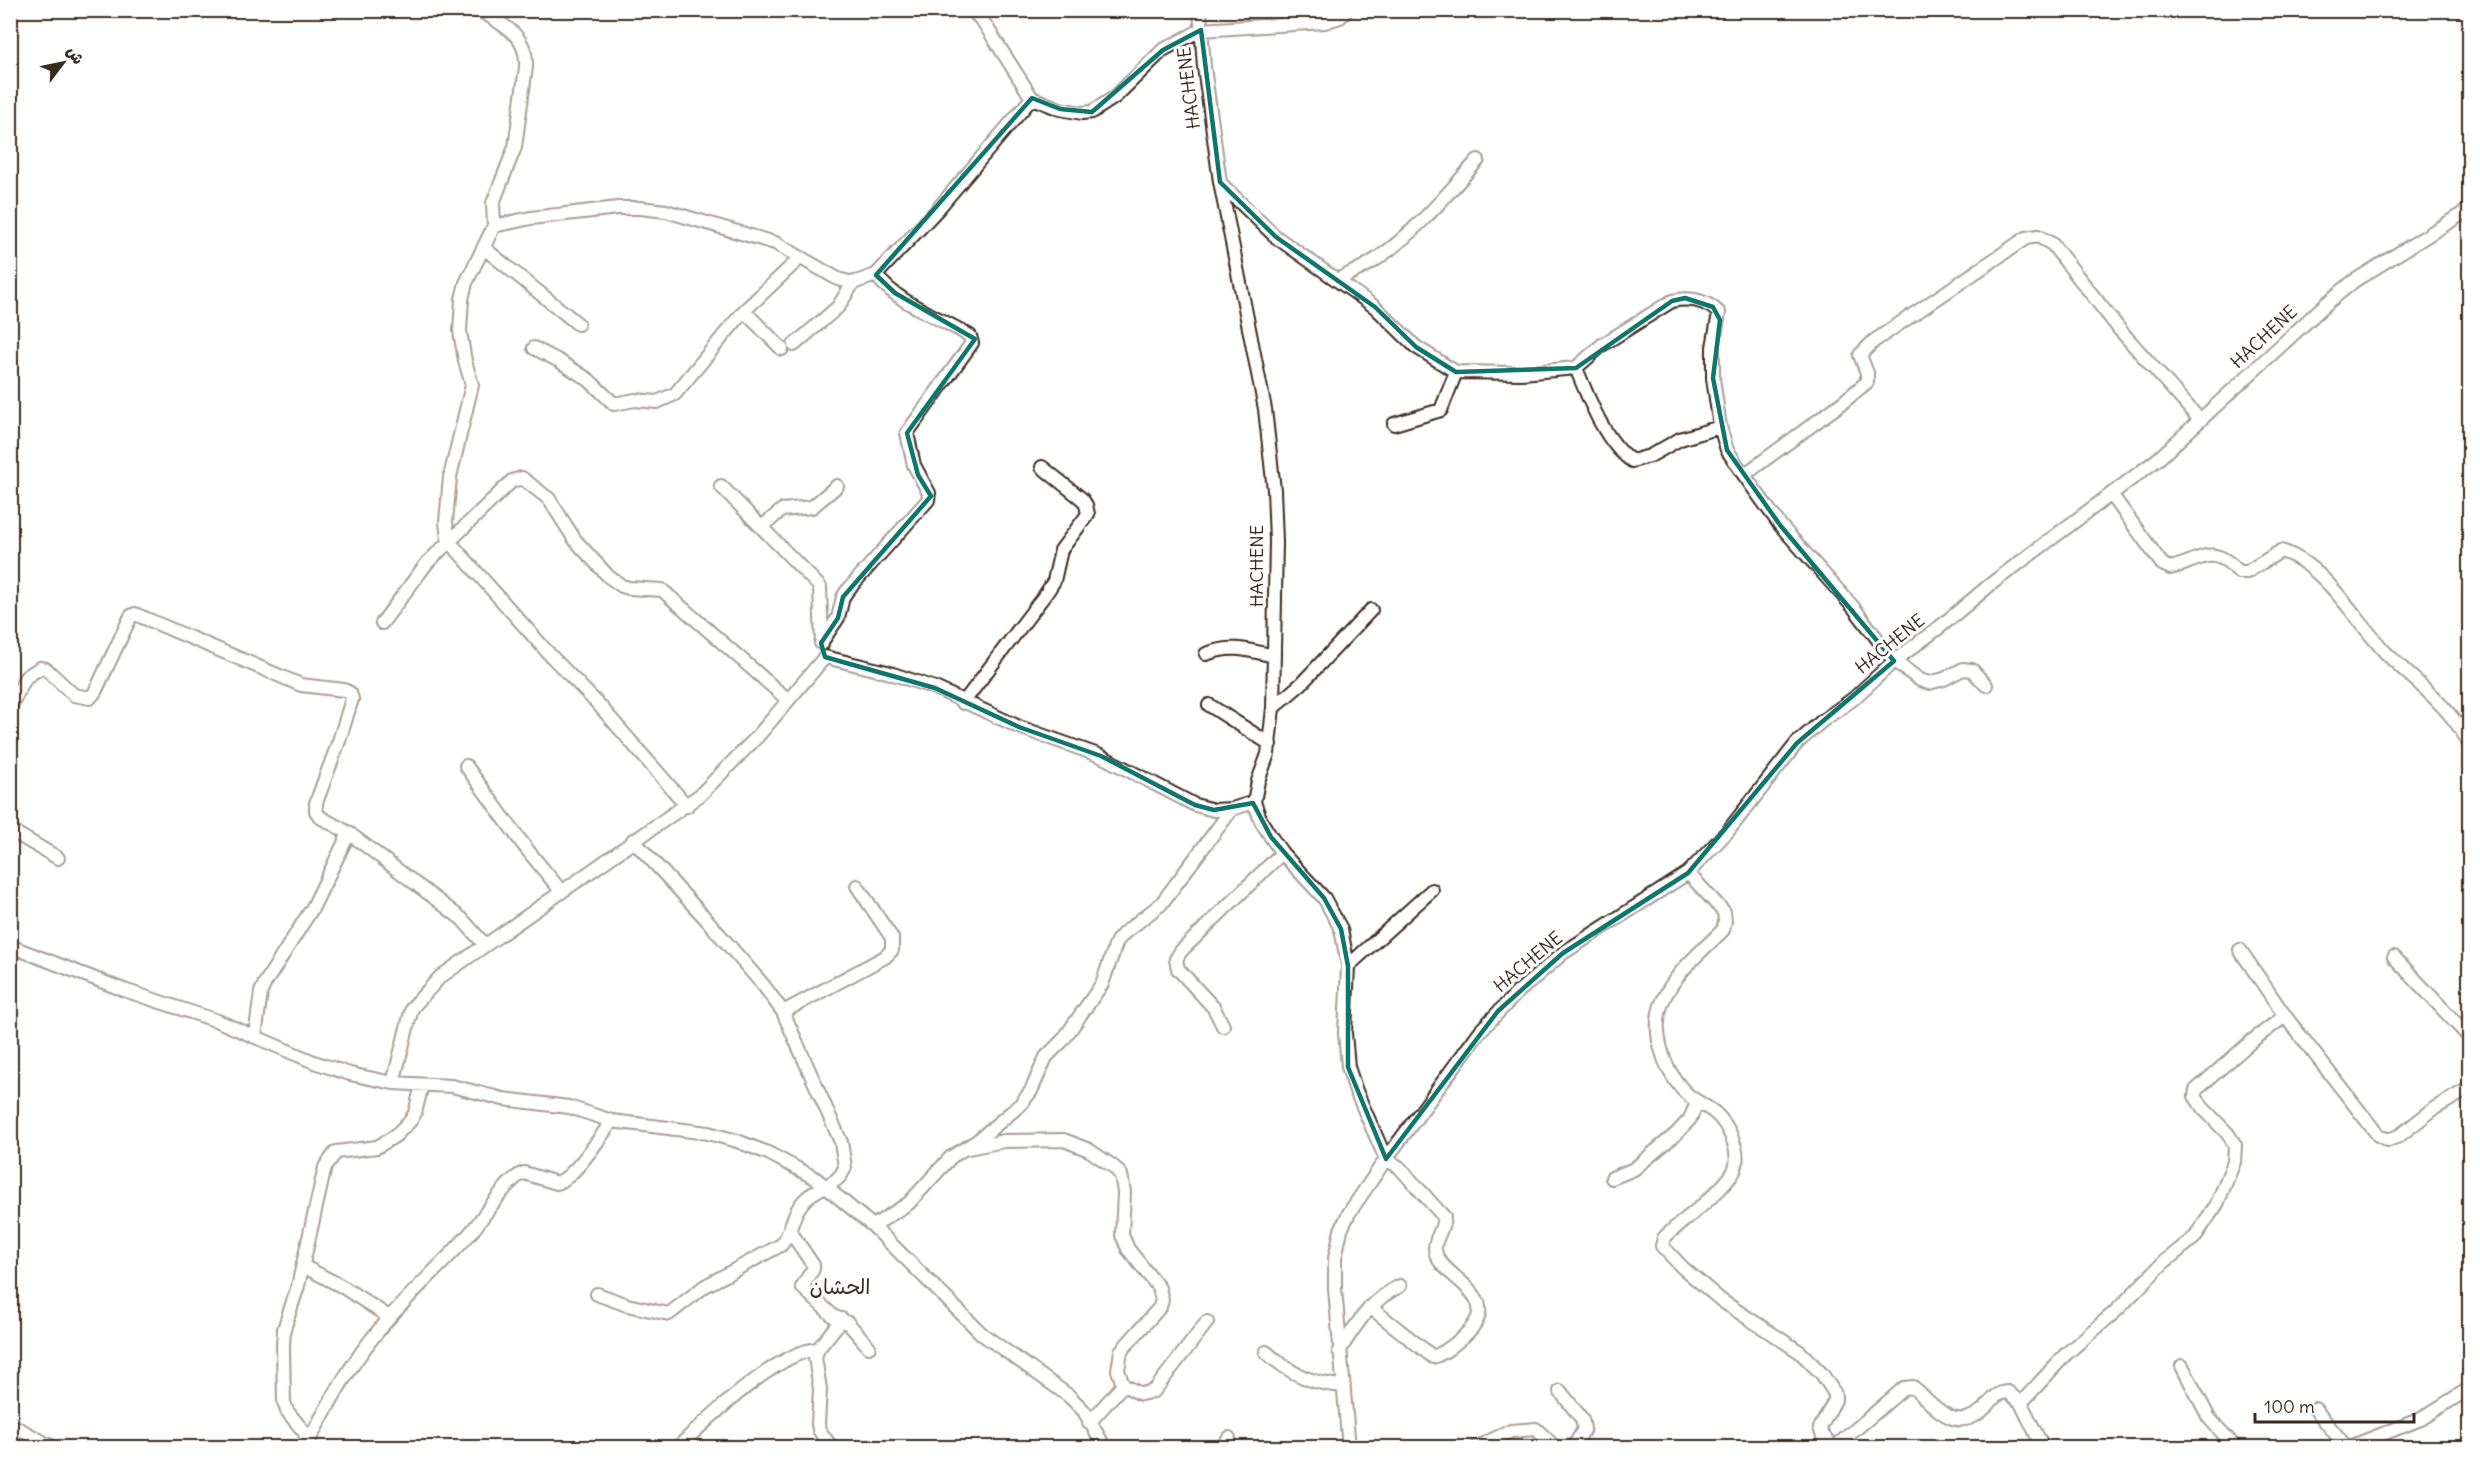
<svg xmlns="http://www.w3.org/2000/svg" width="2480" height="1458" viewBox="0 0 2480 1458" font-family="Delius,'Playpen Sans Arabic',sans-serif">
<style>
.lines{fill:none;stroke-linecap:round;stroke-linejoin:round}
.minor-casing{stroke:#3b2a1e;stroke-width:16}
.minor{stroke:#fff;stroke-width:12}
.marked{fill:none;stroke:#0f766e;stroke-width:4.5;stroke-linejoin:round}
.labels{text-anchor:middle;stroke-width:6;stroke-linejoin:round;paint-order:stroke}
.street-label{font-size:18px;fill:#3b2a1e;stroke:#fff}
.quarter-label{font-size:21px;fill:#3b2a1e;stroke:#fff}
</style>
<rect width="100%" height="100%" fill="#fff"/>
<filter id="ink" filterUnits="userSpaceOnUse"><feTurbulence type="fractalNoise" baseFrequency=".0167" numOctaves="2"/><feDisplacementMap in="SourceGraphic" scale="12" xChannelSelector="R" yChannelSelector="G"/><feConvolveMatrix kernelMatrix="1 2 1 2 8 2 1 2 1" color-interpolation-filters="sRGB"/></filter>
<g filter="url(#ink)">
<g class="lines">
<g class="minor-casing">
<path id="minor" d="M 480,10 C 504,26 528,35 526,67 L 515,147 L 493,203 L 494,226 L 466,283 L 462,299 L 460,331 L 465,361 L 472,385 L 450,477 L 446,522 L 448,540 L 551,656 L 599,705 L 687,806
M 972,10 L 984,23 L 1032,98
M 1200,10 L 1204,67 L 1220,182 L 1265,409 L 1274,490 L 1276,541 L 1273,708 L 1268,754 L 1258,781 L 1254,802 L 1261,821 L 1271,837 L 1282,853 L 1324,898 L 1341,929 L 1348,966 L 1345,1033 L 1348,1067 L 1356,1091 L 1386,1159
M 1220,183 L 1276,237 L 1375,307 L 1416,347 L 1456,372 L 1522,373 L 1576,368 L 1602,345 L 1672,301 C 1690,297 1706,300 1719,313 L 1713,347 L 1713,378 L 1720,427 L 1727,450 L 1744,475 L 1780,525 L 1854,608 L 1894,661 L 1920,680 L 1929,683 L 1944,679 L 1963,669 L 1972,670 L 1986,685
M 494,226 L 531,218 L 618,208 L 640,208 L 666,211 L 775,243 L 838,279 L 853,283 L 876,275 L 937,210 L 1032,98 L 1060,109 L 1082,113 L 1092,112 L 1115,97 L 1163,50 L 1201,30 L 1325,22 L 1340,17 L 1348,10
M 484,248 L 578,324
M 1337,280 C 1351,273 1366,267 1378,258 C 1417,231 1447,194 1478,160
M 744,311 L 782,349
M 794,345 L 838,307 L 853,283
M 534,348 L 559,361 L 589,380 L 614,404 L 635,400 L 657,402 L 675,394 L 744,311 L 800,258
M 1576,368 C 1588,397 1605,443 1632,461 L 1650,456 L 1680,439 L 1720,427
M 1394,424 L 1441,410 L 1456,372
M 1744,475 L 1842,403 L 1867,382 L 1867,373 L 1860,355 L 1874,341 L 2026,238 L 2038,236 L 2052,244 L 2120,330 L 2200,420
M 721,486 L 820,587 L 822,644
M 2111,494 L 2162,564 L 2170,568 C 2202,561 2211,542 2239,572 L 2247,572 L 2281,551 C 2324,564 2357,622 2386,653 C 2415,682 2453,708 2470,746
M 763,526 L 782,510 L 812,507 L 837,486
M 382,623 L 427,563 L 512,481 L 522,478 L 549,499 L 575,540 L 609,577 L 622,586 L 629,588 L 662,590 L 788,700
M 821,643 L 838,618 L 843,597 L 847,591 L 928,500 L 929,493 L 914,465 L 907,433 L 972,343 L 970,336 C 942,318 896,303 876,275
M 1206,654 C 1232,644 1248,650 1274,656
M 963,703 L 1047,592 L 1054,581 L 1061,550 L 1088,514 L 1086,505 L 1082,499 L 1042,467
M 1209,705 L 1270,744
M 10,707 L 26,677 L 40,668 L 46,669 L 74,695 L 90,698 L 95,692 L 131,616 L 135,614 L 301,685 L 344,690 L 350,693 L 352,699 L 339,741 L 316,803 L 316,811 L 320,817 L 349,833 L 313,907 L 265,983 L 261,992 L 255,1037
M 1273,708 L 1301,684 L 1371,610
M 466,766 L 525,847 L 561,891
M 10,830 L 58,858
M 349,833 L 462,919 L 485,945
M 1688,873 L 1724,912 L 1725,921 L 1723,930 C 1701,952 1673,974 1662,1003 C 1651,1031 1663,1067 1682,1089 C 1691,1100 1704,1104 1715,1113 C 1729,1125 1742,1153 1734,1171 C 1724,1190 1685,1219 1668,1234 L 1664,1238 L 1662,1246 L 1683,1268 L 1722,1301 L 1800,1352 L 1822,1374 L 1835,1394 L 1835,1400 L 1820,1428 L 1823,1436 L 1835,1448
M 10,946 L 124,990 L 218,1021 L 314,1062 L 350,1074 L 393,1083 L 452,1086 L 503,1099 L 569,1107 L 612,1121 L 708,1133 L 737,1141 L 768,1153 L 815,1178 L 873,1226 L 982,1334 L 1069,1396 L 1084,1411 L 1105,1448
M 2240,950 L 2285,1016 L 2378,1135 L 2388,1140 L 2399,1136 L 2435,1108 L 2470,1088
M 2394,957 L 2470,1038
M 1348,966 L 1432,890
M 783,1012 L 885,957 L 892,950 L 892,938 L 857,886
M 1223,1026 L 1214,1008 L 1178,969 L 1176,959 L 1181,951 L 1282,853
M 393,1083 L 412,1008 L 440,977 L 700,795 L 757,737 L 825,657 L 887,672 L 935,688 L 1019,727 L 1101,756 L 1195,805 L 1214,810 L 1232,809 L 1254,802
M 968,1148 L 1004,1141 L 1064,1140 L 1089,1150 L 1114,1167 L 1121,1175 L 1124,1192 L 1122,1235 L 1128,1249 L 1159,1288 L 1162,1300 L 1160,1307 L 1121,1351 L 1118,1370 L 1123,1385 L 1089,1423
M 1612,1178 L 1634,1169 L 1676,1134 L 1690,1119 L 1697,1102
M 873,1226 L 909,1203 L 951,1157 L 977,1141 L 1020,1105 L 1031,1091 L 1046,1057 L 1063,1040 L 1102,984 L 1117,941 L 1124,933 L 1161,904 L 1232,809
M 790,1231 L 813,1265 L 813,1269 L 802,1287 L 833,1316 L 848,1323 L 869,1347
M 303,1266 L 343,1287 L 389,1317
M 597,1294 L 627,1305 L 669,1314 L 705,1286 L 781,1245 C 794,1231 790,1211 809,1196 C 822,1185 839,1185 845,1167 L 841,1142 L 783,1012 L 764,986 L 706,919 L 633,840
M 1370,1307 L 1433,1357 C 1445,1353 1455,1344 1464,1336 C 1511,1294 1435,1278 1435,1248 C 1435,1238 1444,1228 1444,1217 L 1399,1167 L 1386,1159
M 1339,1351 C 1356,1325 1371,1299 1400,1286
M 1266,1352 C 1290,1374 1312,1384 1344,1386
M 2182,1366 L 2209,1418 L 2236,1448
M 1123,1385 L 1141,1394 L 1154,1391 L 1207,1322
M 1560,1391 L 1582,1419 L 1584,1429 L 1573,1448
M 2021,1403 L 2066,1354 L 2117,1310 L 2163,1263 L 2194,1238 L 2217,1204 L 2234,1162 L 2235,1145 L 2228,1134 L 2203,1108 L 2195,1096 L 2196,1090 L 2253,1040 L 2285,1016
M 2315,1409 L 2347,1448
M 10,1424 L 54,1448
M 308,1442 C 329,1404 350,1364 379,1330 C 408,1294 443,1265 473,1230 C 484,1216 509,1177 524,1173 L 557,1183 C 575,1177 600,1137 612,1121
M 309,1447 L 305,1433 L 287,1411 L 284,1402 L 283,1347 L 284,1329 L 298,1286 L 325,1167 L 336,1152 L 377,1147 L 395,1136 L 411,1120 L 415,1113 L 422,1085
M 1835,1447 L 1904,1388 L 1913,1387 C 1938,1409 1957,1437 1988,1405 C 1994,1398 1998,1392 2008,1392 L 2021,1403 L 2043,1448
M 677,1448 C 707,1420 778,1351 818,1349
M 832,1448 L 819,1430 L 818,1424 L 820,1389 L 815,1357 L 818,1349 L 842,1319
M 1221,1448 L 1229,1438
M 1349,1448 L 1335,1289 L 1335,1258 L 1341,1230 L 1349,1213 L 1386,1159 L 1481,1030 L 1518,992 L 1563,953 L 1688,873 L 1728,831 L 1797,743 L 1822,721 L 1853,699 L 1894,661 L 1941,626 L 1991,584 L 2158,459 L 2327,303 L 2354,281 L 2470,209
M 1475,1448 L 1511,1431 L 1536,1429 L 1556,1448
M 2347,1448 L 2421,1419 L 2470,1388"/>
</g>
<use href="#minor" class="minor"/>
</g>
</g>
<path d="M0 0H2480V1458H0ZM 1201,30 L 1220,182 L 1276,237 L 1375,307 L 1416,347 L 1456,372 L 1576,368 L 1672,301 L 1685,298 L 1713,307 L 1720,320 L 1713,378 L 1727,450 L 1780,525 L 1894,661 L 1797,743 L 1688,873 L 1563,953 L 1498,1011 L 1386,1159 L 1348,1067 L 1348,966 L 1341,929 L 1324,898 L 1271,837 L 1253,803 L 1214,810 L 1195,805 L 1101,756 L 1019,727 L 935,688 L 825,657 L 821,643 L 838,618 L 843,597 L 931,496 L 918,475 L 907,433 L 975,339 L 895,293 L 876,275 L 1032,98 L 1060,109 L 1092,112 L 1163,50 Z" fill="#fff" fill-opacity=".55" fill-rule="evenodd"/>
<path class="marked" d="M 1201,30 L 1220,182 L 1276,237 L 1375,307 L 1416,347 L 1456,372 L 1576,368 L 1672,301 L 1685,298 L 1713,307 L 1720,320 L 1713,378 L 1727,450 L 1780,525 L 1894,661 L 1797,743 L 1688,873 L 1563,953 L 1498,1011 L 1386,1159 L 1348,1067 L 1348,966 L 1341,929 L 1324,898 L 1271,837 L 1253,803 L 1214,810 L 1195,805 L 1101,756 L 1019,727 L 935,688 L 825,657 L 821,643 L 838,618 L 843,597 L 931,496 L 918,475 L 907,433 L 975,339 L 895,293 L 876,275 L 1032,98 L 1060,109 L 1092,112 L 1163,50 Z"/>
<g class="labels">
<g class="street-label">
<text transform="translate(1189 88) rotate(-97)" y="6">HACHENE</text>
<text transform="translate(2264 337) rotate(-43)" y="6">HACHENE</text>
<text transform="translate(1257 566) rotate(-90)" y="6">HACHENE</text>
<text transform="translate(1890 644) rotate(-39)" y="6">HACHENE</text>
<text transform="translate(1528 962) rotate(-40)" y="6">HACHENE</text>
</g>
<g class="quarter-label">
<text x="840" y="1294">الحشان</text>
</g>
</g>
<rect width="2480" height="1458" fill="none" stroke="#fff" stroke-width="36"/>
<rect x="18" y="18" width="2444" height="1422" fill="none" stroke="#3b2a1e" stroke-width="2" filter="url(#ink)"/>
<g transform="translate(63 63) rotate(58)" stroke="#ffffff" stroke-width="4.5" paint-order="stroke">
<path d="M0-4.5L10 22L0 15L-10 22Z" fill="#3b2a1e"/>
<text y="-9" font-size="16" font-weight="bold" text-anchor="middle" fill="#3b2a1e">ش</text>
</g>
<path d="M2255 1413v9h159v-9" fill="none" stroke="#3b2a1e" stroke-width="3"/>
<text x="2264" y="1413" font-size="18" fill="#3b2a1e" stroke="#ffffff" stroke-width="4.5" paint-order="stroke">100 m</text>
</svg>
